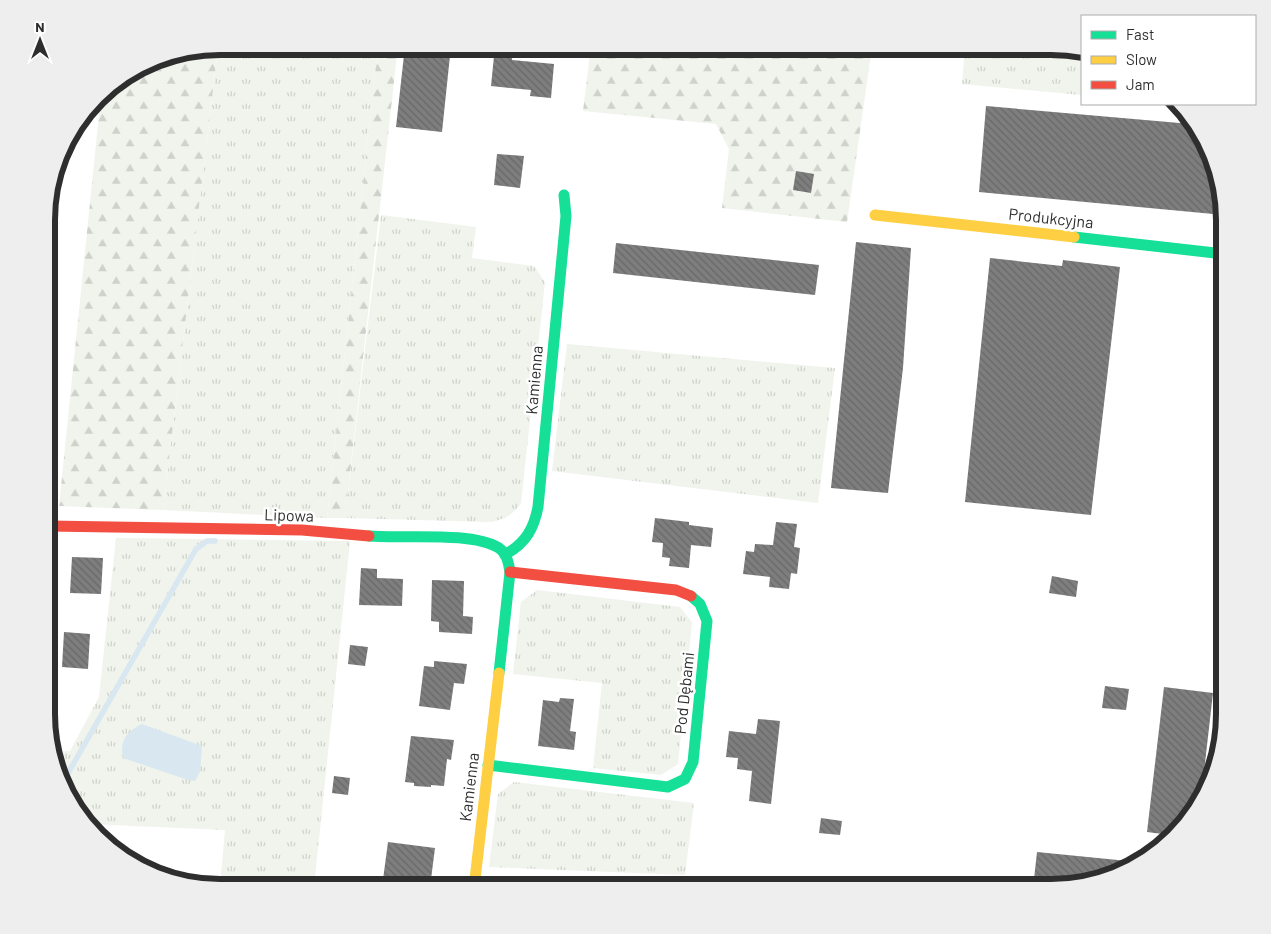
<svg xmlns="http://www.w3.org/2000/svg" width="1271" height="934" viewBox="0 0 1271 934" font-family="Barlow,sans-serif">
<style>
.grass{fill:url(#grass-tufts)}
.forest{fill:url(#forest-firs)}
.water{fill:#d9e8f0}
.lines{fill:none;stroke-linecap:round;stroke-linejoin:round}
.stream{stroke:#d9e8f0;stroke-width:5.5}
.building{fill:url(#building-back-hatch)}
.fast{stroke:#16e098;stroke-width:11}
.slow{stroke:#ffcf43;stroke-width:11}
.jam{stroke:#f24e42;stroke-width:11}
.labels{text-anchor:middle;stroke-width:5;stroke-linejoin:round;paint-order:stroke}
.street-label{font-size:16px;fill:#2e2e2e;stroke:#fff}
.rim{fill:none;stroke:#2e2e2e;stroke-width:6}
</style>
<defs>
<pattern id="grass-tufts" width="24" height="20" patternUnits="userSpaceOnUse" patternTransform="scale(1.25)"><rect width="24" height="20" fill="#f0f4ec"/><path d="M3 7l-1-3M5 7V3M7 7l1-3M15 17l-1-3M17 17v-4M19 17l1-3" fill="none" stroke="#ced2cb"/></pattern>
<pattern id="forest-firs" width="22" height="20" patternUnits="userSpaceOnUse" patternTransform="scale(1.25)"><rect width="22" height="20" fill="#f0f4ec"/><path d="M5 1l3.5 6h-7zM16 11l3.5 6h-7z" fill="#ced2cb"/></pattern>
<pattern id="building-back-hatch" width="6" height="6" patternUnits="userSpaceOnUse" patternTransform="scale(1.25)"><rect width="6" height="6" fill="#7e7e7e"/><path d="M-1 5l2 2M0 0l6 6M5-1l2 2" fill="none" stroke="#686868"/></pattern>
</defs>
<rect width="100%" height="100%" fill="#fff"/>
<path class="grass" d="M 378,46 L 327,518 L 163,510 L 218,47 Z
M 965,47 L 1062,47 L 1082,51 L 1082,95 L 962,84 Z
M 381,215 L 476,227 L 472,258 L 534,266 L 545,282 L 521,503 C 513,515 506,518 492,522 L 345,518 Z
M 567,344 L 835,368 L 818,503 L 552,471 Z
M 116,538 L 350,541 L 314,887 L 220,887 L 225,830 L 90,824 L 69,801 L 53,752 L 70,751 L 99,697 Z
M 537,590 L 680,607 L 692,622 L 678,764 L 661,775 L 593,768 L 602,683 L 513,674 L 521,602 Z
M 514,782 L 694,803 L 685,875 L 489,867 L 498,794 Z"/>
<path class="forest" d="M 378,46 L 398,46 L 345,518 L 327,518 Z
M 591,46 L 872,47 L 847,222 L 722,208 L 729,149 L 716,124 L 583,111 Z
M 218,47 L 163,510 L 59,506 L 101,95 L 105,90 L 154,59 Z"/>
<path class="water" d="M 142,724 L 202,746 L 200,772 L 195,781 L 188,780 L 123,758 C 119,741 127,731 142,724 Z"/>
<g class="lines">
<path class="stream" d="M 63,782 L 196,549 L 207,541 L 215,541"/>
</g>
<path class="building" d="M 405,46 L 451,46 L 442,132 L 396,127 Z
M 495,46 L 513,46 L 512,60 L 554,64 L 551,98 L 530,96 L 531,90 L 491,86 Z
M 986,106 L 1191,124 L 1207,143 L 1224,215 L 979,192 Z
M 497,154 L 524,156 L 520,188 L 494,185 Z
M 796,171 L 814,174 L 811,193 L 793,190 Z
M 856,242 L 911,248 L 903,368 L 888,493 L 831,488 Z
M 616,243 L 819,265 L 815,295 L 613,273 Z
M 990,258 L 1062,266 L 1063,260 L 1120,267 L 1091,515 L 965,502 Z
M 655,518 L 689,522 L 689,525 L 713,528 L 711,547 L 691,545 L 689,568 L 669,566 L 670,558 L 662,557 L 663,543 L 652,542 Z
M 776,522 L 797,524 L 794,547 L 800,548 L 797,574 L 791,573 L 789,589 L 769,587 L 770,577 L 743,574 L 746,551 L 754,552 L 755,544 L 773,545 Z
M 72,557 L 103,558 L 101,594 L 70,593 Z
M 361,568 L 377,569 L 377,578 L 403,579 L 402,606 L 359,605 Z
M 1052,576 L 1078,581 L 1076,597 L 1049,593 Z
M 432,580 L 464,581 L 463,616 L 473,617 L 472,634 L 439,632 L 439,622 L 431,621 Z
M 64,632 L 90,634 L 88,669 L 62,667 Z
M 350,645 L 368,647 L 365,666 L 348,664 Z
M 434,661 L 467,664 L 464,684 L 454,683 L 450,710 L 419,706 L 424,666 L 434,667 Z
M 1105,686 L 1129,689 L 1126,710 L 1102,708 Z
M 1164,687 L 1213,693 L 1201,798 L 1189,820 L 1170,835 L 1147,832 Z
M 560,698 L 574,699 L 570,731 L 576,732 L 574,750 L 538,746 L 543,700 L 559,702 Z
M 758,719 L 780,721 L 771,804 L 749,801 L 752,771 L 737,769 L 738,758 L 726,757 L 729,731 L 756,734 Z
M 411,736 L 454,740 L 451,760 L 447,759 L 444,786 L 431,785 L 431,787 L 414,786 L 414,783 L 405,782 Z
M 334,776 L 350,778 L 348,795 L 332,793 Z
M 821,818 L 842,821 L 840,835 L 819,833 Z
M 388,842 L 435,848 L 430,887 L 382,887 Z
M 1037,852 L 1138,862 L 1128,870 L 1051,888 L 1033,888 Z"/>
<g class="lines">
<path class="fast" d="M 1074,237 L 1224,254
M 369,536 C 404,539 471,531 499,548 C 507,553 509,564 510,572 L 499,673
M 506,554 C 526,543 534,528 538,507 L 566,216 L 564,195
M 488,765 L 668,787 L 685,779 L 693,762 L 707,621 L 700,604 L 691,596"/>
<path class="slow" d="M 875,215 L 1074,237
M 474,888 L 499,673"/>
<path class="jam" d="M 48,526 L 302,530 L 369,536
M 510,572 L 676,590 L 691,596"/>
</g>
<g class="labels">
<g class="street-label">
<text transform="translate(1051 218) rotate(6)" y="6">Produkcyjna</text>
<text transform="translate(534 380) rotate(-85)" y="6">Kamienna</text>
<text transform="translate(289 515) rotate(2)" y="6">Lipowa</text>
<text transform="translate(684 693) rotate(-84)" y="6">Pod Dębami</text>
<text transform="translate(469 787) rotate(-83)" y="6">Kamienna</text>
</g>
</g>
<path d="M0 0H1271V934H0ZM220 55H1051A165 165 0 0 1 1216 220V714A165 165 0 0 1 1051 879H220A165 165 0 0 1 55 714V220A165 165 0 0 1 220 55Z" fill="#eee" fill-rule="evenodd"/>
<path class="rim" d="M220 55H1051A165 165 0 0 1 1216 220V714A165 165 0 0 1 1051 879H220A165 165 0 0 1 55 714V220A165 165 0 0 1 220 55Z"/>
<rect x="1081" y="15" width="175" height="90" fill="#ffffff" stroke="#ababab"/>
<rect x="1091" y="31" width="25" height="8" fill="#16e098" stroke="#ababab"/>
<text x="1126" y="40" font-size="15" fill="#2e2e2e">Fast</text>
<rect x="1091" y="56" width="25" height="8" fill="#ffcf43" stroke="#ababab"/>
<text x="1126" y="65" font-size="15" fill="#2e2e2e">Slow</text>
<rect x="1091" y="81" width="25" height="8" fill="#f24e42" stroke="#ababab"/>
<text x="1126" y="90" font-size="15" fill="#2e2e2e">Jam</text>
<g transform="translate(40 40)" stroke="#ffffff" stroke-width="4" paint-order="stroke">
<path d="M0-4L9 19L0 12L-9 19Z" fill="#2e2e2e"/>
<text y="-8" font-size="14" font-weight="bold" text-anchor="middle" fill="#2e2e2e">N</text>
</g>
</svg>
